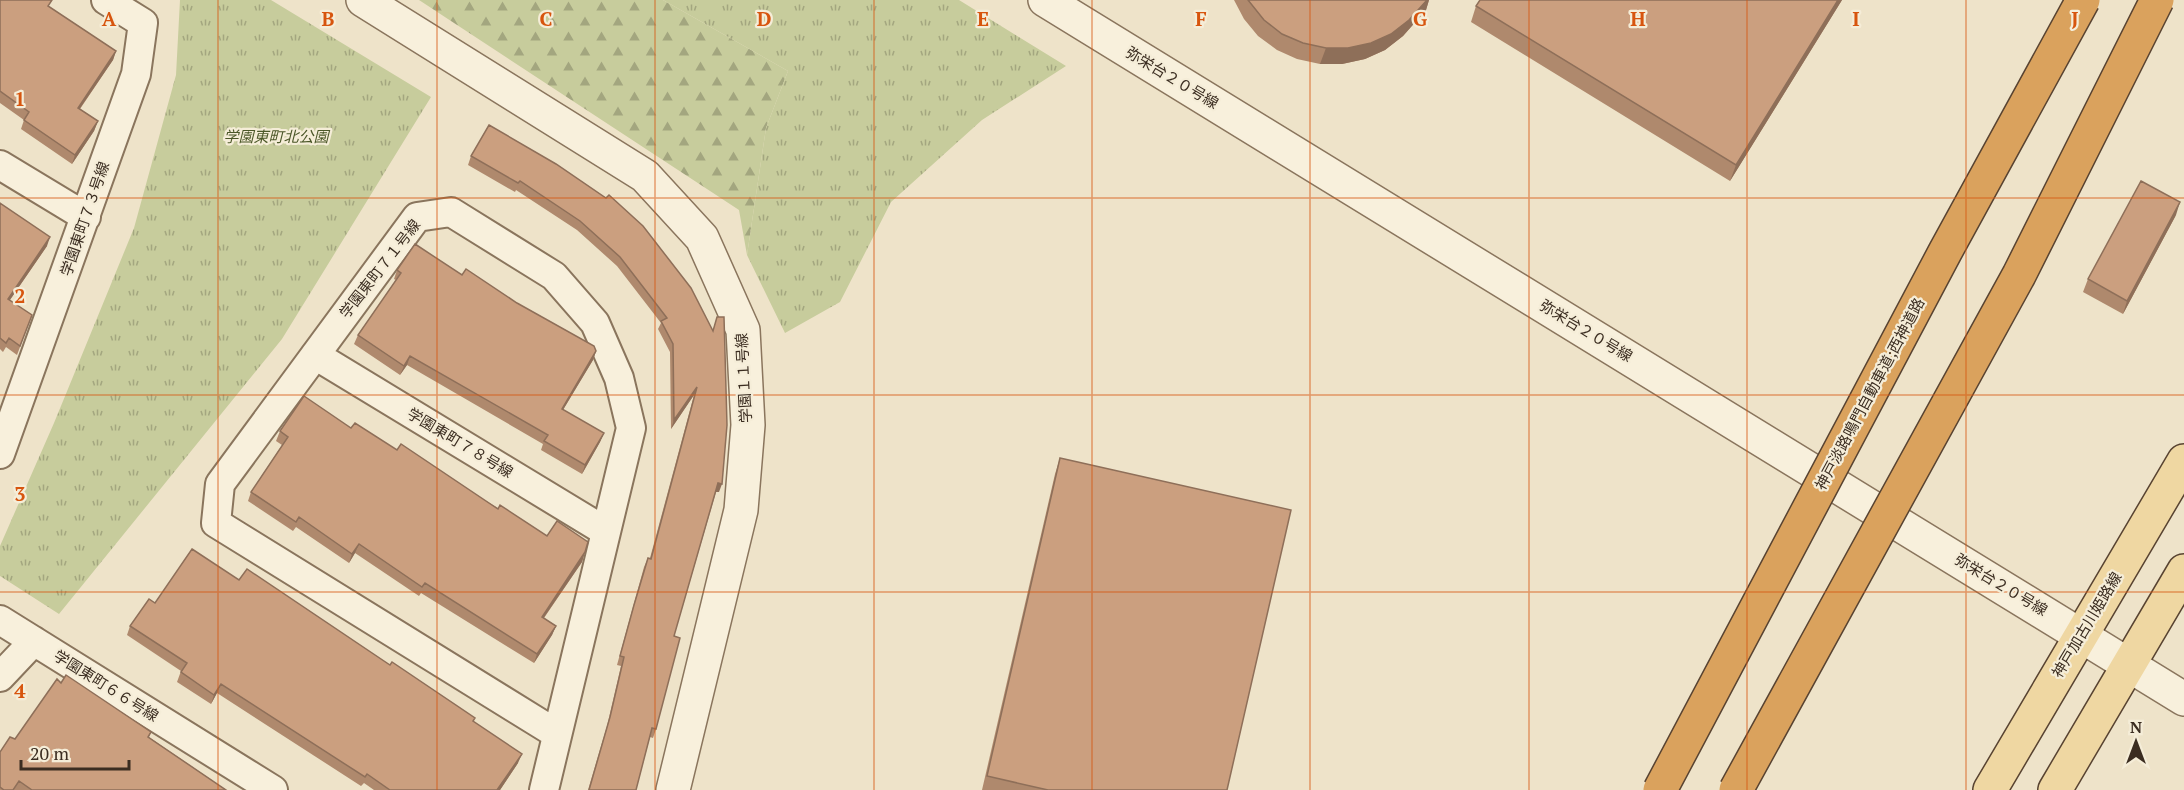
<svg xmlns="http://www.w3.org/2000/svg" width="2184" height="790" viewBox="0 0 2184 790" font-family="'PT Serif','Noto Sans JP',serif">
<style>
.forest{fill:url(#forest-firs)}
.park{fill:url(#park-tufts)}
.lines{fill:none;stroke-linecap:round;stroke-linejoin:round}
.minor-casing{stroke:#8a755d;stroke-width:32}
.tertiary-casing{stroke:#8a755d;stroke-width:36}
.primary-casing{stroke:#584331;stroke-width:36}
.minor{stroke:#f8f0dc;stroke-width:28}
.tertiary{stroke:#f8f0dc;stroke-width:33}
.primary{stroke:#efd7a2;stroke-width:33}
.motorway-bridge-casing{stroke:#584331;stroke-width:36;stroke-linecap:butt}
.motorway-bridge{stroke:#daa25d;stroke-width:33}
.wall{fill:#af896d}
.shaded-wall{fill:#8e6f59}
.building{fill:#cb9f7f;stroke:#8e6f59;stroke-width:1.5}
.grid{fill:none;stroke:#d7550e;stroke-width:1.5;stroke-opacity:0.55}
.labels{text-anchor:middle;stroke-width:4.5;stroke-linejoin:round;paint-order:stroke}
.street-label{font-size:15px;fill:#3b2d21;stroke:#f5edd8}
.park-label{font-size:15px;font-style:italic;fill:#4b5728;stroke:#f5edd8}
.grid-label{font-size:20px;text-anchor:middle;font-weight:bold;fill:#d7550e;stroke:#f5edd8;stroke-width:4.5;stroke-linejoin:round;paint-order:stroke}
</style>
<defs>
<pattern id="forest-firs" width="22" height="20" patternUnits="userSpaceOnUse" patternTransform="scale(1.5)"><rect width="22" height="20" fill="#c7cc9c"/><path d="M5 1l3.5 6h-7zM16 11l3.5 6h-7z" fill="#a3a67f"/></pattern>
<pattern id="park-tufts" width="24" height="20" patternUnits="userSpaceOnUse" patternTransform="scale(1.5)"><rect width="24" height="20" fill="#c7cc9c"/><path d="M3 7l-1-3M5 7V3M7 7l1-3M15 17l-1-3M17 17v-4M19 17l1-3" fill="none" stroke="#a3a67f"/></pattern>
</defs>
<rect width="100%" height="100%" fill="#eee3c9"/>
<path class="forest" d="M 419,0 L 663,0 L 788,71 L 766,128 L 747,255 L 739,210 Z"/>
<path class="park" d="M 180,0 L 271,0 L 431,97 L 282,339 L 59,614 L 0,576 L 0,546 L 54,423 L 134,228 L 176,75 Z
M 663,0 L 959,0 L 1066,66 L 982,120 L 891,202 L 840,302 L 785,333 L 747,255 L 766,128 L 788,71 Z"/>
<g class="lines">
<g class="minor-casing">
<path id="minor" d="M 0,165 L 86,217
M 315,355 L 605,531
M 0,454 L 136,74 L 143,23 L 106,0
M 0,620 L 273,790
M 0,677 L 34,641
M 544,790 L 631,428 L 619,378 L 595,323 L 554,276 L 451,212 L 417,217 L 220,484 L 216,523 L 557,734"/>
</g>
<g class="tertiary-casing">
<path id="tertiary" d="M 363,0 L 645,176 L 702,238 L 743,330 L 748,425 L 741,510 L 673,790
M 1045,0 L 2184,699"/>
</g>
<g class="primary-casing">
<path id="primary" d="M 1990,790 L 2184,461
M 2055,790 L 2184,571"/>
</g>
<use href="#minor" class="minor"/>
<use href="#tertiary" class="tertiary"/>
<use href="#primary" class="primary"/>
<g class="motorway-bridge-casing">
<path id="motorway-bridge" d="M 1660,790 L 1945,252 L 2083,0
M 1736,790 L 2019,275 L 2157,0"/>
</g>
<use href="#motorway-bridge" class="motorway-bridge"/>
</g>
<path class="wall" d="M 0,0 L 50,7 L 116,51 L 113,60 L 80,109 L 98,121 L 94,131 L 72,164 L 21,129 L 24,120 L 0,103 Z
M 1234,0 L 1429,0 L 1426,10 L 1403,36 L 1385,50 L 1365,59 L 1342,64 L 1320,64 L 1297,59 L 1277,50 L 1258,36 L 1244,19 Z
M 1842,0 L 1730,181 L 1471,22 L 1476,6 Z
M 489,125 L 713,330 L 717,317 L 719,492 L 716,492 L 674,636 L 656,729 L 653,738 L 650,737 L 636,790 L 588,790 L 607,726 L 621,666 L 617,665 L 631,614 L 644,567 L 648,558 L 650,558 L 694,395 L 671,429 L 670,352 L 658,329 L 661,323 L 617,266 L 577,230 L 516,190 L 515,192 L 468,165 L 471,156 Z
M 0,203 L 47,246 L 10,300 L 32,315 L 17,355 L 6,347 L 3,352 L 0,349 Z
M 2176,215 L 2123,314 L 2083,292 L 2088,279 Z
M 397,270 L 462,275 L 517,303 L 596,351 L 593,360 L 563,410 L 604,433 L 600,442 L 582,474 L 541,450 L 543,444 L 407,365 L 400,375 L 354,344 L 358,335 L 396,280 L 394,279 Z
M 351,428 L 397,450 L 547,536 L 585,552 L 582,562 L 544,618 L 556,626 L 552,635 L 534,663 L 421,593 L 419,596 L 355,553 L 349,563 L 296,527 L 293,531 L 248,501 L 251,492 L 282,445 L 276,441 L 280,431 Z
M 1060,458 L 1227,790 L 982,790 L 1055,474 Z
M 239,580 L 474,722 L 518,763 L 500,790 L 374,790 L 364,783 L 361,786 L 217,693 L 211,704 L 177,682 L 181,671 L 127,635 L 130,626 L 155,603 Z
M 61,683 L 151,732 L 149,737 L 226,790 L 0,790 L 0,752 L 15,739 Z"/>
<path class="shaded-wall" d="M 1427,0 L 1429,0 L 1426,10 L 1403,36 L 1385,50 L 1365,59 L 1342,64 L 1320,64 L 1326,48 Z
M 1838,0 L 1842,0 L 1730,181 L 1736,165 Z
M 116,51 L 113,60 L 74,117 L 78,108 Z
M 98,121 L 94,131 L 72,164 L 75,155 Z
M 2180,202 L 2176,215 L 2123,314 L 2127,301 Z
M 50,237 L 47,246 L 5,307 L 8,299 Z
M 596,351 L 593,360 L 558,418 L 562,409 Z
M 410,356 L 407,365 L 400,375 L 404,366 Z
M 697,387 L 694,395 L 671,429 L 674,420 Z
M 604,433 L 600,442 L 582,474 L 585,465 Z
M 718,483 L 722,484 L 719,492 L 715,492 Z
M 359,544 L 355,553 L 349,563 L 352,554 Z
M 585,552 L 582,562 L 538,626 L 542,617 Z
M 556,626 L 552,635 L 534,663 L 537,654 Z
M 221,684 L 217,693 L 211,704 L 214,695 Z
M 522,754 L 518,763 L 500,790 L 497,790 Z"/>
<path class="building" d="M 0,0 L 52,0 L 48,6 L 116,51 L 78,108 L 98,121 L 75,155 L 24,120 L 29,112 L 0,91 Z
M 1248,0 L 1427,0 L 1409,20 L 1391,34 L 1371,43 L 1348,48 L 1326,48 L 1303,43 L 1282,34 L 1264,20 Z
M 1480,0 L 1838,0 L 1736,165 L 1476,6 Z
M 489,125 L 556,164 L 606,198 L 609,195 L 643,226 L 691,288 L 713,331 L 717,317 L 724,317 L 727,425 L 722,484 L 718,483 L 674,636 L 680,638 L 656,729 L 652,728 L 636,790 L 589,790 L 610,717 L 624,657 L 620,656 L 634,605 L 648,558 L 651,559 L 697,387 L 674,420 L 673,344 L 661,321 L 667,318 L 620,257 L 580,221 L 520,181 L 518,183 L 471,156 Z
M 2141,181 L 2180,202 L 2127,301 L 2088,279 Z
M 0,203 L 50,237 L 8,299 L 32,315 L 20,346 L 9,338 L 6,343 L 0,338 Z
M 415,244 L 462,275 L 466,269 L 517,303 L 594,346 L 596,351 L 562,409 L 604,433 L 585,465 L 544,441 L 548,435 L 410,356 L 404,366 L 358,335 L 401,273 L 397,270 Z
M 304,396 L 351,428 L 355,423 L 397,450 L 401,444 L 498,509 L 500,505 L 547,536 L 557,521 L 588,542 L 585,552 L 542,617 L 556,626 L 537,654 L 425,583 L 422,587 L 359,544 L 352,554 L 299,517 L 296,522 L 251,492 L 288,437 L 280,431 Z
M 1060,458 L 1291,510 L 1227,790 L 1048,790 L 987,776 Z
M 192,549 L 239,580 L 247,569 L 390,665 L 392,662 L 475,718 L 473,721 L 522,754 L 497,790 L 390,790 L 367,774 L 365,777 L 221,684 L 214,695 L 181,672 L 187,663 L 130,626 L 149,599 L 155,603 Z
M 66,675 L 151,732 L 148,737 L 226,790 L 32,790 L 19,781 L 13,790 L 4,790 L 0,787 L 0,752 L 10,737 L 15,739 L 57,679 L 61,683 Z"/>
<path class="grid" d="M 218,0 L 218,790M 437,0 L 437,790M 655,0 L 655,790M 874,0 L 874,790M 1092,0 L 1092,790M 1310,0 L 1310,790M 1529,0 L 1529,790M 1747,0 L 1747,790M 1966,0 L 1966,790M 0,198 L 2184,198M 0,395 L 2184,395M 0,592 L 2184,592"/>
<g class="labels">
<g class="street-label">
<text transform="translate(1172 78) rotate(31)" y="5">弥栄台２０号線</text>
<text transform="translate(85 219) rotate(-71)" y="5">学園東町７３号線</text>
<text transform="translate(380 269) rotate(-52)" y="5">学園東町７１号線</text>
<text transform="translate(1586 331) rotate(31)" y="5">弥栄台２０号線</text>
<text transform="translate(744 378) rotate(-93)" y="5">学園１１号線</text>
<text transform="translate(1870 394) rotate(-62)" y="5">神戸淡路鳴門自動車道;西神道路</text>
<text transform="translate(460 443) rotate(31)" y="5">学園東町７８号線</text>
<text transform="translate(2001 585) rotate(31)" y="5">弥栄台２０号線</text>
<text transform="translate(2087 625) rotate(-59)" y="5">神戸加古川姫路線</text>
<text transform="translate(106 686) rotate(32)" y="5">学園東町６６号線</text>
</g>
<g class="park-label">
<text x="276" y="142">学園東町北公園</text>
</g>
</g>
<g class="grid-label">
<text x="109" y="26">A</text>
<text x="328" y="26">B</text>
<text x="546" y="26">C</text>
<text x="764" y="26">D</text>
<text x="983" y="26">E</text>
<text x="1201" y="26">F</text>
<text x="1420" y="26">G</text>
<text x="1638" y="26">H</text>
<text x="1856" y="26">I</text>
<text x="2075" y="26">J</text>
<text x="20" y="106">1</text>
<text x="20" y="303">2</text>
<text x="20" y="501">3</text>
<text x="20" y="698">4</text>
</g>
<g transform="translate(2136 742)" stroke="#f5edd8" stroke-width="4.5" paint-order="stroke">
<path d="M0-4.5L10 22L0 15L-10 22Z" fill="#3b2d21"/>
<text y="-9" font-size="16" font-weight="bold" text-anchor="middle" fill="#3b2d21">N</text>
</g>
<path d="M21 760v9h108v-9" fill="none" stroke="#3b2d21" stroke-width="3"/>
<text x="30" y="760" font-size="18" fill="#3b2d21" stroke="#f5edd8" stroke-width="4.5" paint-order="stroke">20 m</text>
</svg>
